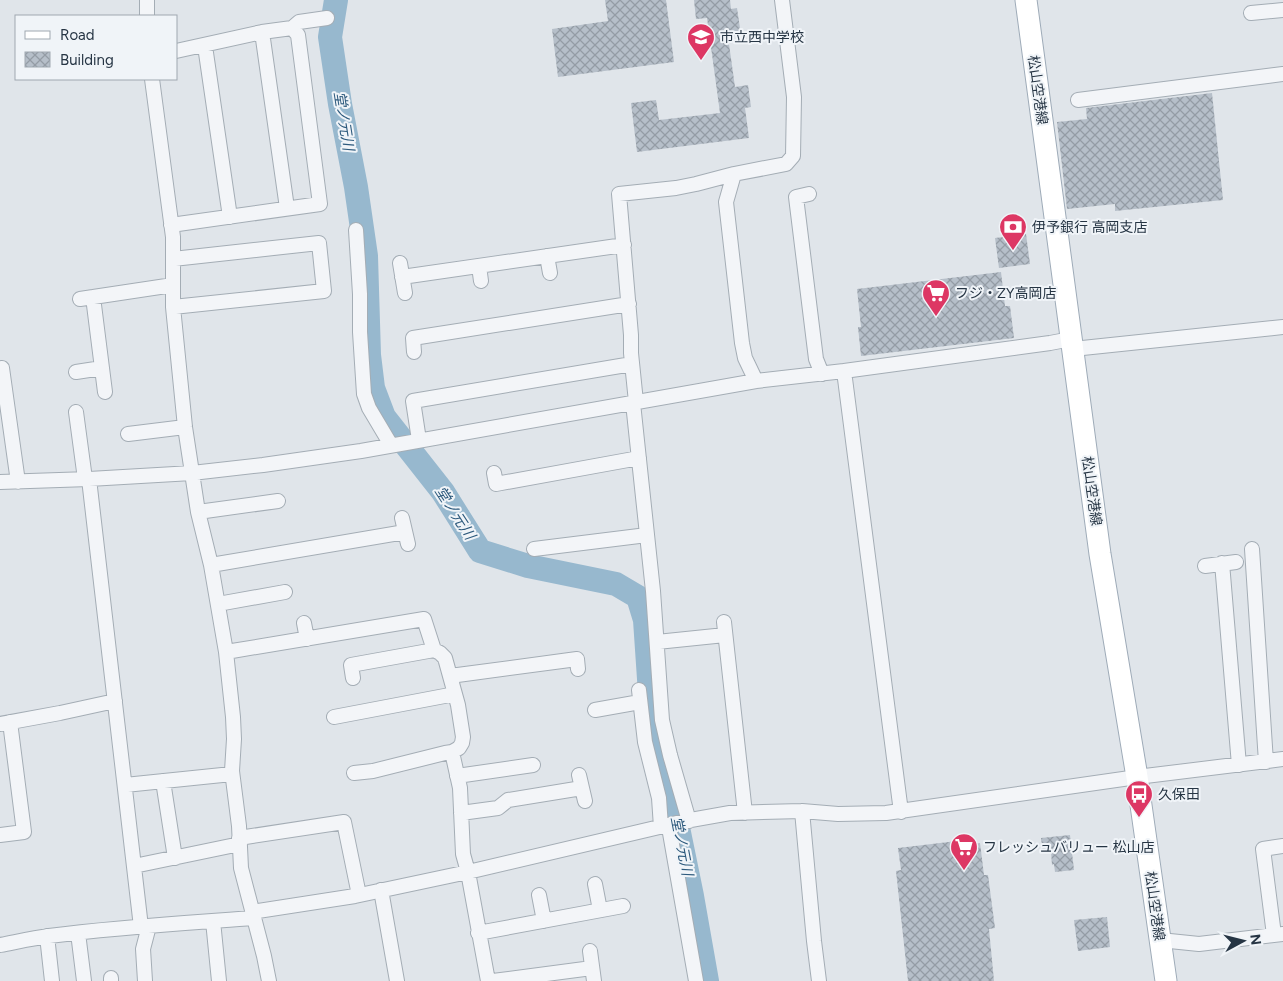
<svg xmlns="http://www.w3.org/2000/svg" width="1283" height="981" viewBox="0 0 1283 981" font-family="Figtree,'Noto Sans JP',sans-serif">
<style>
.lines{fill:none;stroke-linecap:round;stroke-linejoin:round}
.river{stroke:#97b8ce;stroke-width:24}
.building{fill:url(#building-cross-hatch)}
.street-casing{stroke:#a4adb5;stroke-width:16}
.primary-casing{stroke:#9eabb8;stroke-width:23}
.street{stroke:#f3f5f8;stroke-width:14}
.primary{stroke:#fff;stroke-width:21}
.labels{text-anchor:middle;stroke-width:4;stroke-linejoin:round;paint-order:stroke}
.poi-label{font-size:14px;fill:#263544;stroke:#f0f4f8;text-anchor:start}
.street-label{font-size:14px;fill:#263544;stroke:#f0f4f8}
.water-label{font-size:15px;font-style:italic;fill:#2c597c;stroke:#f0f4f8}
</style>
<defs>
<pattern id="building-cross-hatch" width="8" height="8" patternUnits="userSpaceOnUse" patternTransform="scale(1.25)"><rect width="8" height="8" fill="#b6bfc9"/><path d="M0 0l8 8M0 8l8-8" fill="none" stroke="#949ca5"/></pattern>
</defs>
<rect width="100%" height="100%" fill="#e0e5ea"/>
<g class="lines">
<path class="river" d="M 336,0 L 330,37 L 340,104 L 356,187 L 366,256 L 369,355 L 373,388 L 384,417 L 443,492 L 480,551 L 528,566 L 616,584 L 638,597 L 645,620 L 652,723 L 675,813 L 692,896 L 707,981"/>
</g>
<path class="building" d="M 605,0 L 666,0 L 674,62 L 558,77 L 552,29 L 608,21 Z
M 694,0 L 730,0 L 731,9 L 737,8 L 741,35 L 728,37 L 735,87 L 748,85 L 751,107 L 745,108 L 749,138 L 637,152 L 631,103 L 656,100 L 659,120 L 720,113 L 707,18 L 696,19 Z
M 1212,93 L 1223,200 L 1115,211 L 1115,204 L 1067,209 L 1057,122 L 1087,119 L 1086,108 Z
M 1026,234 L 1030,264 L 999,268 L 995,238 Z
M 1001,272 L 1005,306 L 1010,306 L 1014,338 L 861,356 L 858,327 L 861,327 L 857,289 Z
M 1070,835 L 1074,870 L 1055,872 L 1054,864 L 1052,865 L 1051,852 L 1043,853 L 1041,838 Z
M 957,841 L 957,846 L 980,843 L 984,875 L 988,875 L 995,928 L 989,929 L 994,981 L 908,981 L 896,871 L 901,870 L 898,848 Z
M 1107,917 L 1110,947 L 1078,951 L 1074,920 Z"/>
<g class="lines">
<g class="street-casing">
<path id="street" d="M 1251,13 L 1283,10
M 147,16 L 147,0
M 262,32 L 287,208
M 205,46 L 230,217
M 176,51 L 262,32 L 292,28 L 299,22 L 327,18
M 152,79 L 173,237 L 173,307 L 185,427 L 198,512 L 211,565 L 226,652 L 233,717 L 234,739 L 232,771 L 239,826 L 241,868 L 264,956 L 269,981
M 1078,100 L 1283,74
M 809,194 L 796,197 L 816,359 L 822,374
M 171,225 L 320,204 L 298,35 L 292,28
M 356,230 L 360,294 L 360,332 L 364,394 L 369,408 L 391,445
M 547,256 L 550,273
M 173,259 L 319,243 L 324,291 L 173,307
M 400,263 L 405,293
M 479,266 L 481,281
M 402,277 L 624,245
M 93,297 L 105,392
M 80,299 L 173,285
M 1073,349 L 1283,327
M 414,352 L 413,338 L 629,304
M 2,368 L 18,482
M 844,371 L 901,812
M 76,372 L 102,368
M 756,381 L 745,358 L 742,343 L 726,202 L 734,174 L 786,164 L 793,156 L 794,97 L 782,0
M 636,402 L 631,353 L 631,335 L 619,194 L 676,188 L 696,184 L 734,174
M 633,403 L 653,591 L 662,720 L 670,755 L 689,821
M 76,412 L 85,479
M 128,434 L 185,427
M 419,440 L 413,401 L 632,364
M 494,473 L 496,484 L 639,458
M 89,479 L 141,927
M 0,482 L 89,479 L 192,473 L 263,465 L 361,451 L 756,381 L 844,371 L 1050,343 L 1071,339
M 198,512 L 278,501
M 402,518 L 408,544
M 534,549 L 647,535
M 1252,549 L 1266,762
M 1222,563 L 1239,765
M 211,565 L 405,532
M 1205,566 L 1236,562
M 218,604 L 285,592
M 724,622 L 745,813
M 304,623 L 307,639
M 657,642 L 725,635
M 226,652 L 424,619 L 434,650
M 450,676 L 577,659 L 578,669
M 353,678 L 351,665 L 434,650 L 440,653 L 445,658 L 458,705 L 463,737 L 462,743 L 459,748 L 452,752 L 460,788 L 463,854 L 468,872 L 488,981
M 639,690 L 645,742 L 659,798 L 661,827
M 595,710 L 640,702
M 334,717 L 455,694
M 0,724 L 60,713 L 115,701
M 354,773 L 373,771 L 445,753 L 452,752
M 579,775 L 585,801
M 457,776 L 533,765
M 163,781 L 175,858
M 125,785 L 232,774
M 802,811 L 814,941 L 819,981
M 461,813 L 498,808 L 508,800 L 582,788
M 668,826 L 670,833 L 696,981
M 0,835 L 24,832 L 10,722
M 239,838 L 344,822 L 359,895
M 134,866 L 240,844
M 595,884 L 600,910
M 381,890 L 397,981
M 539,895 L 544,921
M 252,912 L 355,896 L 468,872 L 685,821 L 730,813 L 802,811 L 838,814 L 886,813 L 1137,777 L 1283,759
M 213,921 L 219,981
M 78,933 L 84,981
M 478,933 L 623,906
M 1274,935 L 1263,849 L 1283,846
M 47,936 L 52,981
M 1160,940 L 1199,944 L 1283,934
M 0,945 C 16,942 33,938 49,936 C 117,927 185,923 253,918
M 590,951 L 594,981
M 111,978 L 111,981
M 145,981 L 143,949 L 149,926
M 493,981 L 592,968"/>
</g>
<g class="primary-casing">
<path id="primary" d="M 1026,0 L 1100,554 L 1137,777 L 1166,981"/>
</g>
<use href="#street" class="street"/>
<use href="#primary" class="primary"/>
</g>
<defs>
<g id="school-pin" transform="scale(1.4375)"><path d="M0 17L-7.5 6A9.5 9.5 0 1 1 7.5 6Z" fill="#dd3764" stroke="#f0f4f8"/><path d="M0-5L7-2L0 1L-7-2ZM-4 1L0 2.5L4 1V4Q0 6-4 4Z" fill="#fff"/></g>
<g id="bank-pin" transform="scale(1.4375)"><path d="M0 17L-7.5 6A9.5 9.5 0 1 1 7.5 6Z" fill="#dd3764" stroke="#f0f4f8"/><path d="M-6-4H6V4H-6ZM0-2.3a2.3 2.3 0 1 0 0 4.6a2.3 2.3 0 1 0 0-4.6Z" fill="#fff"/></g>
<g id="supermarket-pin" transform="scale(1.4375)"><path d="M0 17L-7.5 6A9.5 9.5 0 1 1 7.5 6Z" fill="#dd3764" stroke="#f0f4f8"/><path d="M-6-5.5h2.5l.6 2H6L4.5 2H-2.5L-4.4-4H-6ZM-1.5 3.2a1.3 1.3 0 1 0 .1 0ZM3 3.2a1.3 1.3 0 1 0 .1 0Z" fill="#fff"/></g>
<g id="bus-pin" transform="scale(1.4375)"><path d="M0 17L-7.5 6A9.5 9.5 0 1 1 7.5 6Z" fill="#dd3764" stroke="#f0f4f8"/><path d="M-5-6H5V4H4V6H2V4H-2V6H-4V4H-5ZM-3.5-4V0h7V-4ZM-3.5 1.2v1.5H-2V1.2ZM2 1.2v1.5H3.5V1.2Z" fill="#fff"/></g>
</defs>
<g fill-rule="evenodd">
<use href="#school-pin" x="701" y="37"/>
<use href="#bank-pin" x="1013" y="227"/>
<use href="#supermarket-pin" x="936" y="293"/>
<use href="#bus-pin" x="1139" y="794"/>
<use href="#supermarket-pin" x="964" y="847"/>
</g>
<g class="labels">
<g class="poi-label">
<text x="720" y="42">市立西中学校</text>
<text x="1032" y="232">伊予銀行 高岡支店</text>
<text x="955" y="298">フジ・ZY高岡店</text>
<text x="1158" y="799">久保田</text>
<text x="983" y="852">フレッシュバリュー 松山店</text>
</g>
<g class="street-label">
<text transform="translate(1038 90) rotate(82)" y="5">松山空港線</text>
<text transform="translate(1092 491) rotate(82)" y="5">松山空港線</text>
<text transform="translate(1155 906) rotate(82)" y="5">松山空港線</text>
</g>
<g class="water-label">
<text transform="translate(344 121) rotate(81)" y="5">堂ノ元川</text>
<text transform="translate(455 513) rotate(57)" y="5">堂ノ元川</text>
<text transform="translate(682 846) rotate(79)" y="5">堂ノ元川</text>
</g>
</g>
<rect x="15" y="15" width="162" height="65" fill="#f0f4f8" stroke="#9fa8b0"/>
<rect x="25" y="31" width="25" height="8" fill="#ffffff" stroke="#9fa8b0"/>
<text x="60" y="40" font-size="15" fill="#263544">Road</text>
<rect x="25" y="52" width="25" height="15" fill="url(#building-cross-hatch)" stroke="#9fa8b0"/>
<text x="60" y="65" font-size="15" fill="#263544">Building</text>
<g transform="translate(1243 941) rotate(83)" stroke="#f0f4f8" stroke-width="4" paint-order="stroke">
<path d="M0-4L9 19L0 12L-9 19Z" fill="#263544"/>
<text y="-8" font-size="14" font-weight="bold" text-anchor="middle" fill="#263544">N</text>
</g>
</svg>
